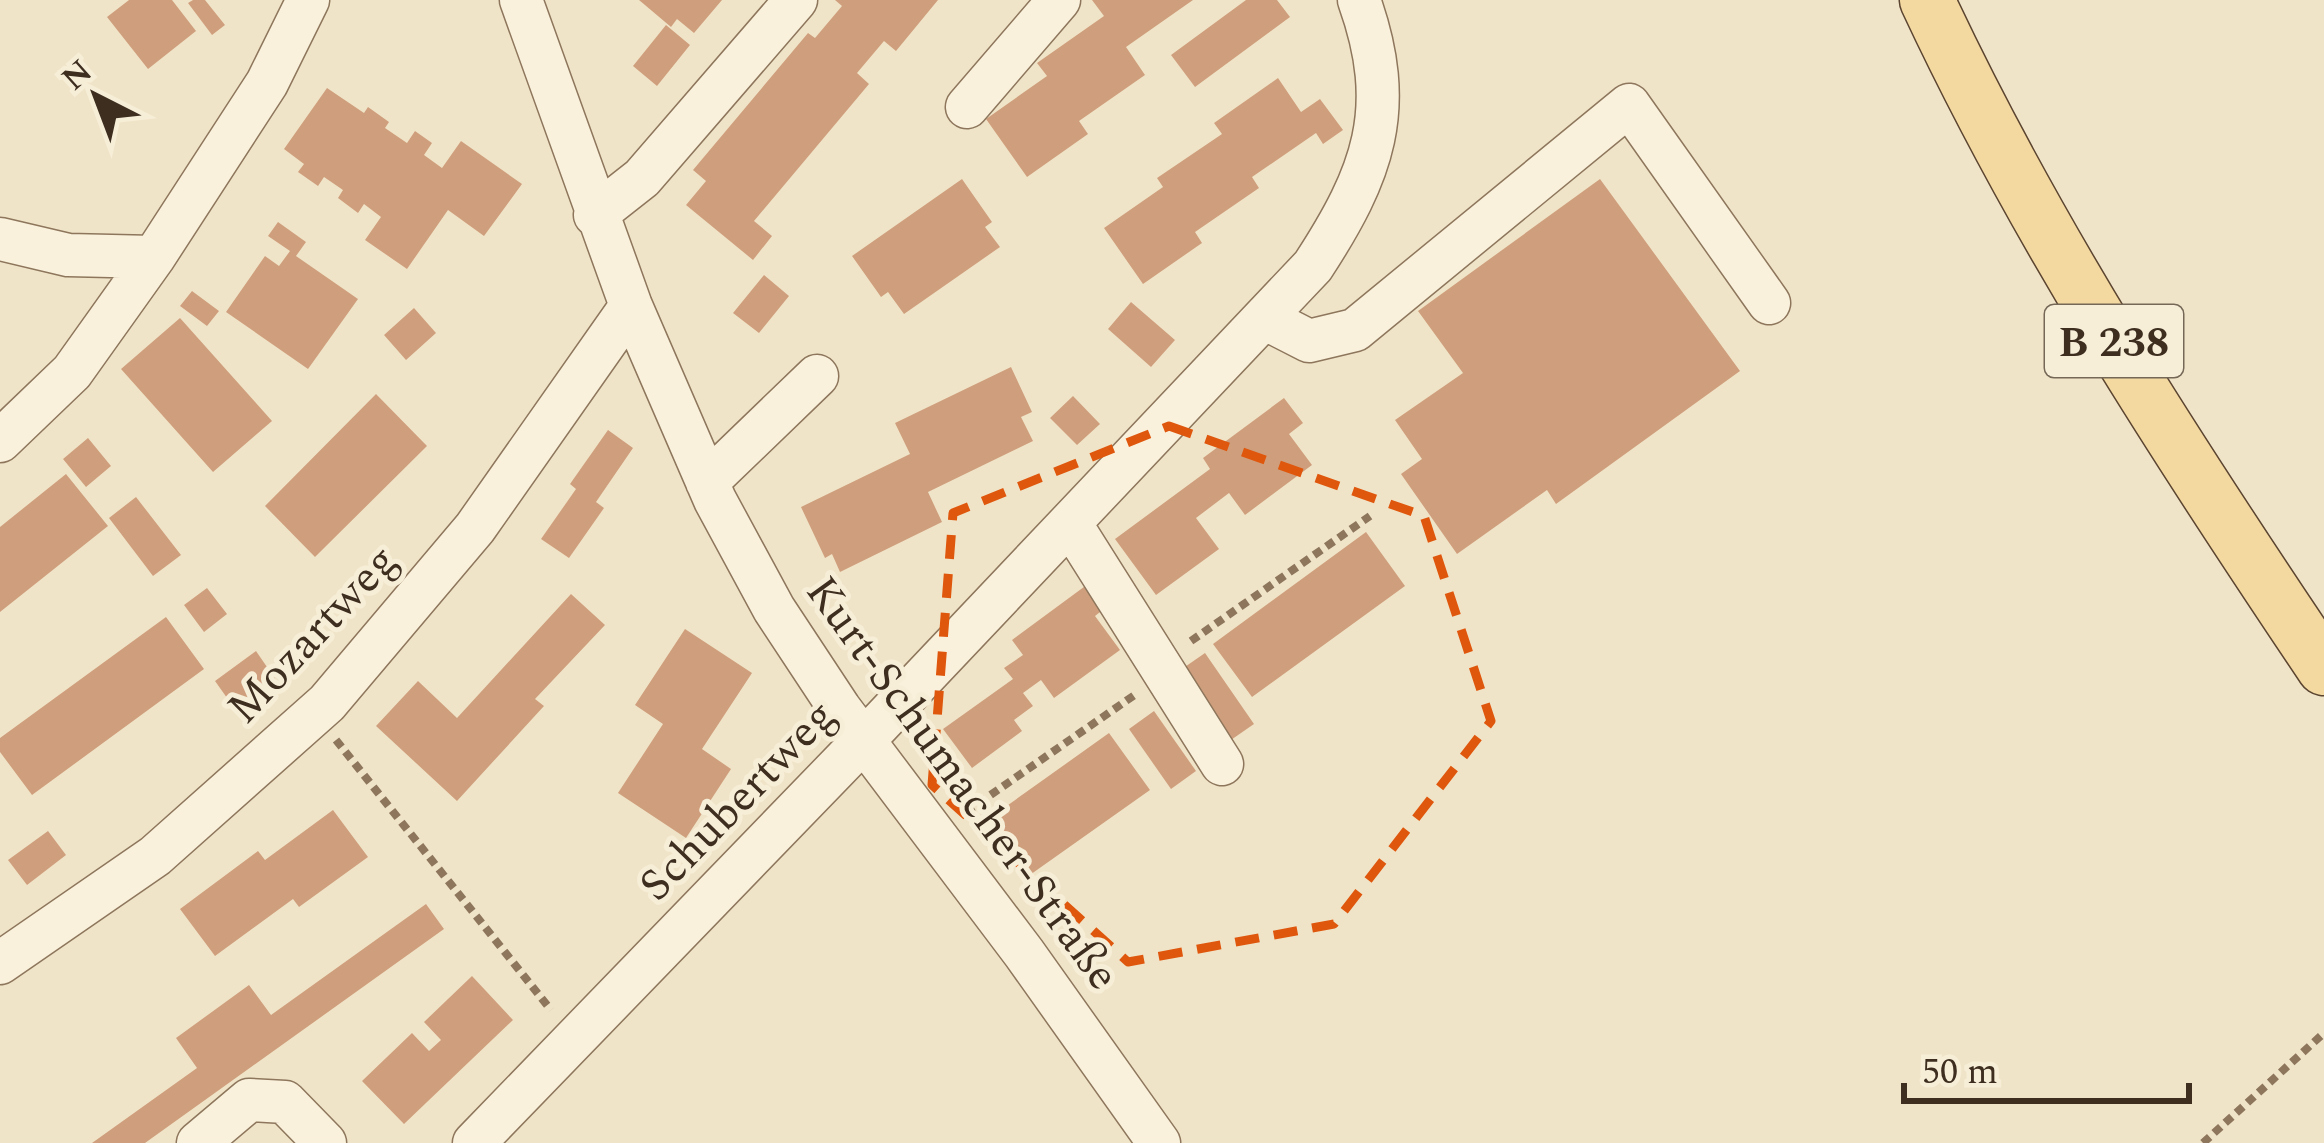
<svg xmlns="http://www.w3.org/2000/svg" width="2324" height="1143" viewBox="0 0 2324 1143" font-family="Spectral,serif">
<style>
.building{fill:#cf9f7d}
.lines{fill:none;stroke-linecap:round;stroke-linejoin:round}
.minor-casing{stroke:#8d765c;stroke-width:45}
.major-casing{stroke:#5b4430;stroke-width:57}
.path{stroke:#8d765c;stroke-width:8;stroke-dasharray:9 6;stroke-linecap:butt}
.minor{stroke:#faf1dc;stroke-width:42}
.major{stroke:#f3d9a0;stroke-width:54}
.marked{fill:none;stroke:#df570d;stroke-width:9;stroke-dasharray:24 15;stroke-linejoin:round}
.labels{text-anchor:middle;stroke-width:10;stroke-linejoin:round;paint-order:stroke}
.shield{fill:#f7eed8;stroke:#756857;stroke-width:3}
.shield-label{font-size:42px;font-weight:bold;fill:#3d2e20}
.street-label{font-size:45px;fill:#3d2e20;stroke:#f7eed8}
</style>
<rect width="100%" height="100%" fill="#f0e4c8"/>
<path class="building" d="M 129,0 L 172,0 L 196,31 L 148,69 L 107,17 Z
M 193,0 L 205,0 L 225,25 L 212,35 L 188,3 Z
M 639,0 L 722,0 L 694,33 L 677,19 L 671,27 Z
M 835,0 L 938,0 L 896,51 L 884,41 L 857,73 L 869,84 L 754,221 L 772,236 L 753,260 L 686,205 L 706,181 L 693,170 L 808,33 L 815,38 L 842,6 Z
M 1092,0 L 1193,0 L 1126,47 L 1145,75 L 1079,121 L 1088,134 L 1027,177 L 986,119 L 1047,76 L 1037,63 L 1104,16 Z
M 1246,0 L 1277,0 L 1290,17 L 1195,87 L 1171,55 Z
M 666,25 L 690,45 L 657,86 L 633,66 Z
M 1278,78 L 1301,112 L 1320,99 L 1343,130 L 1323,144 L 1316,133 L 1252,177 L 1259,188 L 1195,232 L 1202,243 L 1143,284 L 1104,228 L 1163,187 L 1157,178 L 1222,134 L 1214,123 Z
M 327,88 L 364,113 L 368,107 L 389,122 L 385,128 L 407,143 L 415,131 L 432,143 L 424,155 L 442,168 L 461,141 L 522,184 L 484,236 L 448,210 L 407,269 L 365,240 L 381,217 L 364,204 L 358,213 L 338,198 L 343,190 L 324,177 L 318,186 L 298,172 L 304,164 L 284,149 Z
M 962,179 L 992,222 L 985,227 L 1000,247 L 904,314 L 888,292 L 881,297 L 852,256 Z
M 1600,179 L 1740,371 L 1556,504 L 1547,490 L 1457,554 L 1401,474 L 1422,459 L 1395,420 L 1463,373 L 1418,311 Z
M 278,222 L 306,242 L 296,256 L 358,299 L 308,369 L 226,312 L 265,256 L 279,266 L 290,251 L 268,236 Z
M 764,275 L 789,296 L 759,333 L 733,313 Z
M 192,291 L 219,311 L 207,326 L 180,306 Z
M 1131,302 L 1175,340 L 1151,367 L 1108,329 Z
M 414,308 L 436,333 L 406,360 L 384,335 Z
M 180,318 L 272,421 L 213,472 L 121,369 Z
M 1011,367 L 1032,412 L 1021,417 L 1033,441 L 928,492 L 942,522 L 840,572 L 832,554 L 825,558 L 801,507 L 910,454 L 895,423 Z
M 376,394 L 427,446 L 315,557 L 265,506 Z
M 1073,396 L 1100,424 L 1077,445 L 1050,418 Z
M 1284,398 L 1303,423 L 1289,434 L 1312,465 L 1245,515 L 1229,493 L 1196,518 L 1219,549 L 1156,595 L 1115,539 L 1210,469 L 1203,458 Z
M 608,430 L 633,448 L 596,502 L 604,508 L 569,558 L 541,539 L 576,489 L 570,484 Z
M 88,438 L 111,466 L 86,487 L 63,459 Z
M 66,474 L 108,526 L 0,612 L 0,527 Z
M 136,497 L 181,555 L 153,576 L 109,518 Z
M 1366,532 L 1405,586 L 1252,697 L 1213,644 Z
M 1092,581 L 1109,605 L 1095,616 L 1120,650 L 1054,698 L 1041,680 L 1023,693 L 1033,706 L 1014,720 L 1022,731 L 972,768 L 943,729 L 1013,679 L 1004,668 L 1023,655 L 1012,640 Z
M 207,588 L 227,614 L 204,632 L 184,605 Z
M 571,594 L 605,625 L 535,699 L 544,706 L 457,801 L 376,726 L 418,681 L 457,718 Z
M 166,617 L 204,669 L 32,795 L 0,752 L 0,738 Z
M 685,629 L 752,673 L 702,749 L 731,769 L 686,838 L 618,793 L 663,724 L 635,705 Z
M 256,651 L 278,683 L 237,712 L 215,681 Z
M 1205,653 L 1254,724 L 1228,742 L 1179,671 Z
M 1154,711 L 1196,771 L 1171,789 L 1129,729 Z
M 1109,733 L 1150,790 L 1027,877 L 987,820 Z
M 333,810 L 368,857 L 299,907 L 293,899 L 215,956 L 180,909 L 258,851 L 265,860 Z
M 48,831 L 66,855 L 27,885 L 8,860 Z
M 426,904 L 444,929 L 145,1143 L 92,1143 L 197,1068 L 176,1038 L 249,985 L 271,1015 Z
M 472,976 L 513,1020 L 404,1124 L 362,1081 L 412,1033 L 429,1051 L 441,1040 L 424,1022 Z"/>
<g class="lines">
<g class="minor-casing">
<path id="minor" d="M 521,0 L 631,306 L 715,500 L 774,609 L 840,709 L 1024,953 L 1159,1143
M 967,107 L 1059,0
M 595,215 L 642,178 L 796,0
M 0,239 L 68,255 L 154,257
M 1264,318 L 1309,341 L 1355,330 L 1629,105 L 1769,303
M 0,441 L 72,372 L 154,257 L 267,83 L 308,0
M 707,482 L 817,376
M 1070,523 L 1222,764
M 0,963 L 155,856 L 327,703 L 475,528 L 631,306
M 198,1143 L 249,1100 L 285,1102 L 325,1143
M 474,1143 L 865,739 L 1313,266 C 1373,174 1398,109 1359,0"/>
</g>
<g class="major-casing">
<path id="major" d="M 1927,0 C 2036,234 2180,454 2324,668"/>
</g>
<path class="path" d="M 1191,641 L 1370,516
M 336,740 L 551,1010
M 966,812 L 1136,694
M 2203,1143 L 2324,1033"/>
<use href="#minor" class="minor"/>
<use href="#major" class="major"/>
</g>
<path class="marked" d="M 1169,426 L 1424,516 L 1491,721 L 1334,924 L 1128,962 L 932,785 L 953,513 Z"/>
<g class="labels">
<rect class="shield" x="2045" y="305" width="138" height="72" rx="9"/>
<g class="shield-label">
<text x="2114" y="356">B 238</text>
</g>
<g class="street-label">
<text transform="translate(311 633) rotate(-47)" y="16">Mozartweg</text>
<text transform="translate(964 782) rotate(54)" y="16">Kurt-Schumacher-Straße</text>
<text transform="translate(736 799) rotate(-46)" y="16">Schubertweg</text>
</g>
</g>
<g transform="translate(96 96) rotate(318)" stroke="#f7eed8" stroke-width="9" paint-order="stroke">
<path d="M0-9L21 45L0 30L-21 45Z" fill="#3d2e20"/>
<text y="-18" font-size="33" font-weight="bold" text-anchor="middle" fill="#3d2e20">N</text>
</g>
<path d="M1904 1083v18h285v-18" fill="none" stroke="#3d2e20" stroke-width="6"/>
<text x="1922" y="1083" font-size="36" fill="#3d2e20" stroke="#f7eed8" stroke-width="9" paint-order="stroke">50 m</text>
</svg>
